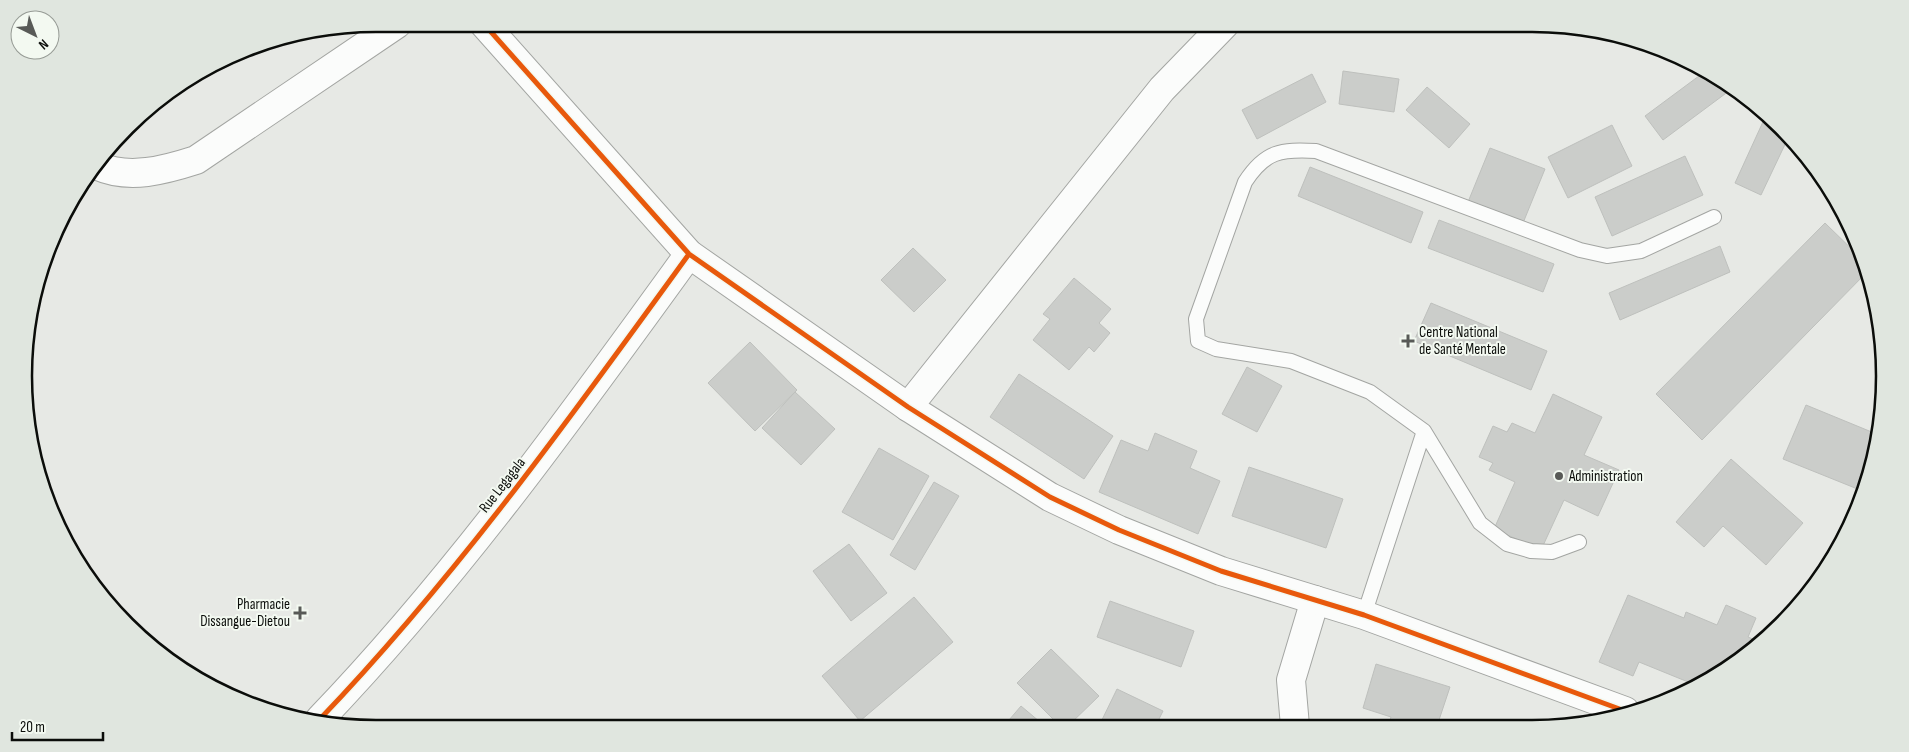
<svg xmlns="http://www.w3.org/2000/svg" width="1909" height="752" viewBox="0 0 1909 752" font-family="'Sofia Sans Condensed',sans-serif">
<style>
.building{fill:#cbcdca;stroke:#bec0bd}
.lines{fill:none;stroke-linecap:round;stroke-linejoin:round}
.service-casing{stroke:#a3a5a2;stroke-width:16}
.minor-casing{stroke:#a3a5a2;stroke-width:30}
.tertiary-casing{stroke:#a3a5a2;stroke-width:30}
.service{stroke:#fbfcfb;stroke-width:14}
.minor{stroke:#fbfcfb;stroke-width:28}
.tertiary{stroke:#fbfcfb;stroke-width:28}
.cycleway-casing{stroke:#f3f9f1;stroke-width:8}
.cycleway{stroke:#e8590c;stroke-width:5}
.poi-dot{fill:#585a57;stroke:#f3f9f1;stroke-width:2}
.labels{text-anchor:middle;stroke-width:4;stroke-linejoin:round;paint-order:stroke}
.poi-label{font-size:15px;fill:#0b0d0a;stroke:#f3f9f1;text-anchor:start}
.street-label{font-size:15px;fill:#0b0d0a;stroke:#f3f9f1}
.rim{fill:none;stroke:#0b0d0a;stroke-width:2.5}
</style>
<rect width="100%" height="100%" fill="#e7e9e5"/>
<path class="building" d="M 1707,70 L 1733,88 L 1663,140 L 1645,116 Z
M 1343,71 L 1399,79 L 1394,112 L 1339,104 Z
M 1312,74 L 1326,102 L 1257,139 L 1242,110 Z
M 1427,87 L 1470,124 L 1449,148 L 1406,110 Z
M 1767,113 L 1789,136 L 1761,195 L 1735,183 Z
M 1612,125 L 1632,166 L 1568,198 L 1548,157 Z
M 1490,148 L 1545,169 L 1523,223 L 1468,202 Z
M 1685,156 L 1703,195 L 1612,236 L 1595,197 Z
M 1310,167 L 1423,212 L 1411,243 L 1298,196 Z
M 1439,220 L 1554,264 L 1543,292 L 1428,248 Z
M 1825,223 L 1865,262 L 1868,271 L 1702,440 L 1656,394 Z
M 1720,246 L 1730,272 L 1620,320 L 1609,293 Z
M 913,248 L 946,280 L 914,312 L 881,280 Z
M 1074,278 L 1111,309 L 1099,323 L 1110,333 L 1094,352 L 1089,347 L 1069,370 L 1033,340 L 1050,319 L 1043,314 Z
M 1431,303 L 1547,351 L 1531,390 L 1414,341 Z
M 750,342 L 797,390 L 755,431 L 708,383 Z
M 1247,367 L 1282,386 L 1257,432 L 1222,414 Z
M 1019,374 L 1113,436 L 1084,479 L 990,417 Z
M 795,392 L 835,429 L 801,465 L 762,428 Z
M 1553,394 L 1602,417 L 1584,455 L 1619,470 L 1598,516 L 1564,500 L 1541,550 L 1494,529 L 1515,482 L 1489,470 L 1493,463 L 1479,457 L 1493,426 L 1507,432 L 1512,423 L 1535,433 Z
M 1806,405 L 1879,435 L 1865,492 L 1783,459 Z
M 1155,433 L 1197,451 L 1190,468 L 1220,481 L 1198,534 L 1099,492 L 1121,440 L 1148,451 Z
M 879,448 L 929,476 L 893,540 L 842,512 Z
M 1731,459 L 1803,523 L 1766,565 L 1723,526 L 1704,547 L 1676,522 Z
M 1249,467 L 1343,499 L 1326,548 L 1232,516 Z
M 934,482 L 959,496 L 915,570 L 890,555 Z
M 849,544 L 887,593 L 851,621 L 813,571 Z
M 1628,595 L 1684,618 L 1686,612 L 1717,625 L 1726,605 L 1756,618 L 1748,637 L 1762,643 L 1698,686 L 1639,662 L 1633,676 L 1599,662 Z
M 914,597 L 953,642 L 860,721 L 822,676 Z
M 1110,601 L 1194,631 L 1181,667 L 1097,637 Z
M 1051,649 L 1099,696 L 1068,726 L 1061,727 L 1017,683 Z
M 1376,664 L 1450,687 L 1437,726 L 1388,726 L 1391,717 L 1363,708 Z
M 1117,689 L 1163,711 L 1159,719 L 1172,726 L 1099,726 Z
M 1021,706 L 1046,727 L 1003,727 Z"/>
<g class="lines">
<g class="service-casing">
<path id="service" d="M 1579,542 L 1552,552 L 1531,551 L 1507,544 L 1480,523 L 1424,431 L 1370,392 L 1291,361 L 1216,349 L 1198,341 L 1196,319 L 1245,182 C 1265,151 1281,149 1316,151 L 1580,250 L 1607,256 L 1641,251 L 1714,217
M 1364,615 L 1424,431"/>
</g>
<g class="minor-casing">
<path id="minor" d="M 98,166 C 129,180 165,170 196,160 L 397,24
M 908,407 L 1162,89 L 1225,24
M 320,719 C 457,576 573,414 689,254
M 1295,726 L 1291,680 L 1315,600"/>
</g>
<g class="tertiary-casing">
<path id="tertiary" d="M 484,24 L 689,254 L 908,407 L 1050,497 L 1119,530 L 1221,571 L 1364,615 L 1625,711"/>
</g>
<use href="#service" class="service"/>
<use href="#minor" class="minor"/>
<use href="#tertiary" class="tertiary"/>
<g class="cycleway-casing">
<path id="cycleway" d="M 484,24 L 689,254 L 908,407 L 1050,497 L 1119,530 L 1221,571 L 1364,615 L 1625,711
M 320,719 C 457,576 573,414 689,254"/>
</g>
<use href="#cycleway" class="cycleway"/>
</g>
<g class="poi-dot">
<path d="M1405.5 333.5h5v5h5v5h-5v5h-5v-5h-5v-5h5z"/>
<circle cx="1559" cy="476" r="5"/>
<path d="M297.5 605.5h5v5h5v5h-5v5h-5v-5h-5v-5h5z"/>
</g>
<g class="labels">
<g class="poi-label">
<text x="1419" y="337">Centre National<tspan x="1419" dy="17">de Santé Mentale</tspan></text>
<text x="1569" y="481">Administration</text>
<text x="290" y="609" text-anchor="end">Pharmacie<tspan x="290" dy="17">Dissangue-Dietou</tspan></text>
</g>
<g class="street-label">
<text transform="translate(502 485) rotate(-52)" y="5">Rue Legagala</text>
</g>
</g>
<path d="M0 0H1909V752H0ZM376 32H1532A344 344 0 0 1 1876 376V376A344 344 0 0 1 1532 720H376A344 344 0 0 1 32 376V376A344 344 0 0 1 376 32Z" fill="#e0e6df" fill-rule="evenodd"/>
<path class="rim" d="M376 32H1532A344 344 0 0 1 1876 376V376A344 344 0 0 1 1532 720H376A344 344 0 0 1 32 376V376A344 344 0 0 1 376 32Z"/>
<g transform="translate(35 35) rotate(138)"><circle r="24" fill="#f3f9f1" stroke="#969b95"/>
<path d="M0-4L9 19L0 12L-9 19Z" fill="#585a57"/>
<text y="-8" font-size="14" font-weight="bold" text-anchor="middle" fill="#0b0d0a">N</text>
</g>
<path d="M12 732v8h91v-8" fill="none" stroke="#0b0d0a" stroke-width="2.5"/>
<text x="20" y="732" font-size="15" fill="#0b0d0a" stroke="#f3f9f1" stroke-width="4" paint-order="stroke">20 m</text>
</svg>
